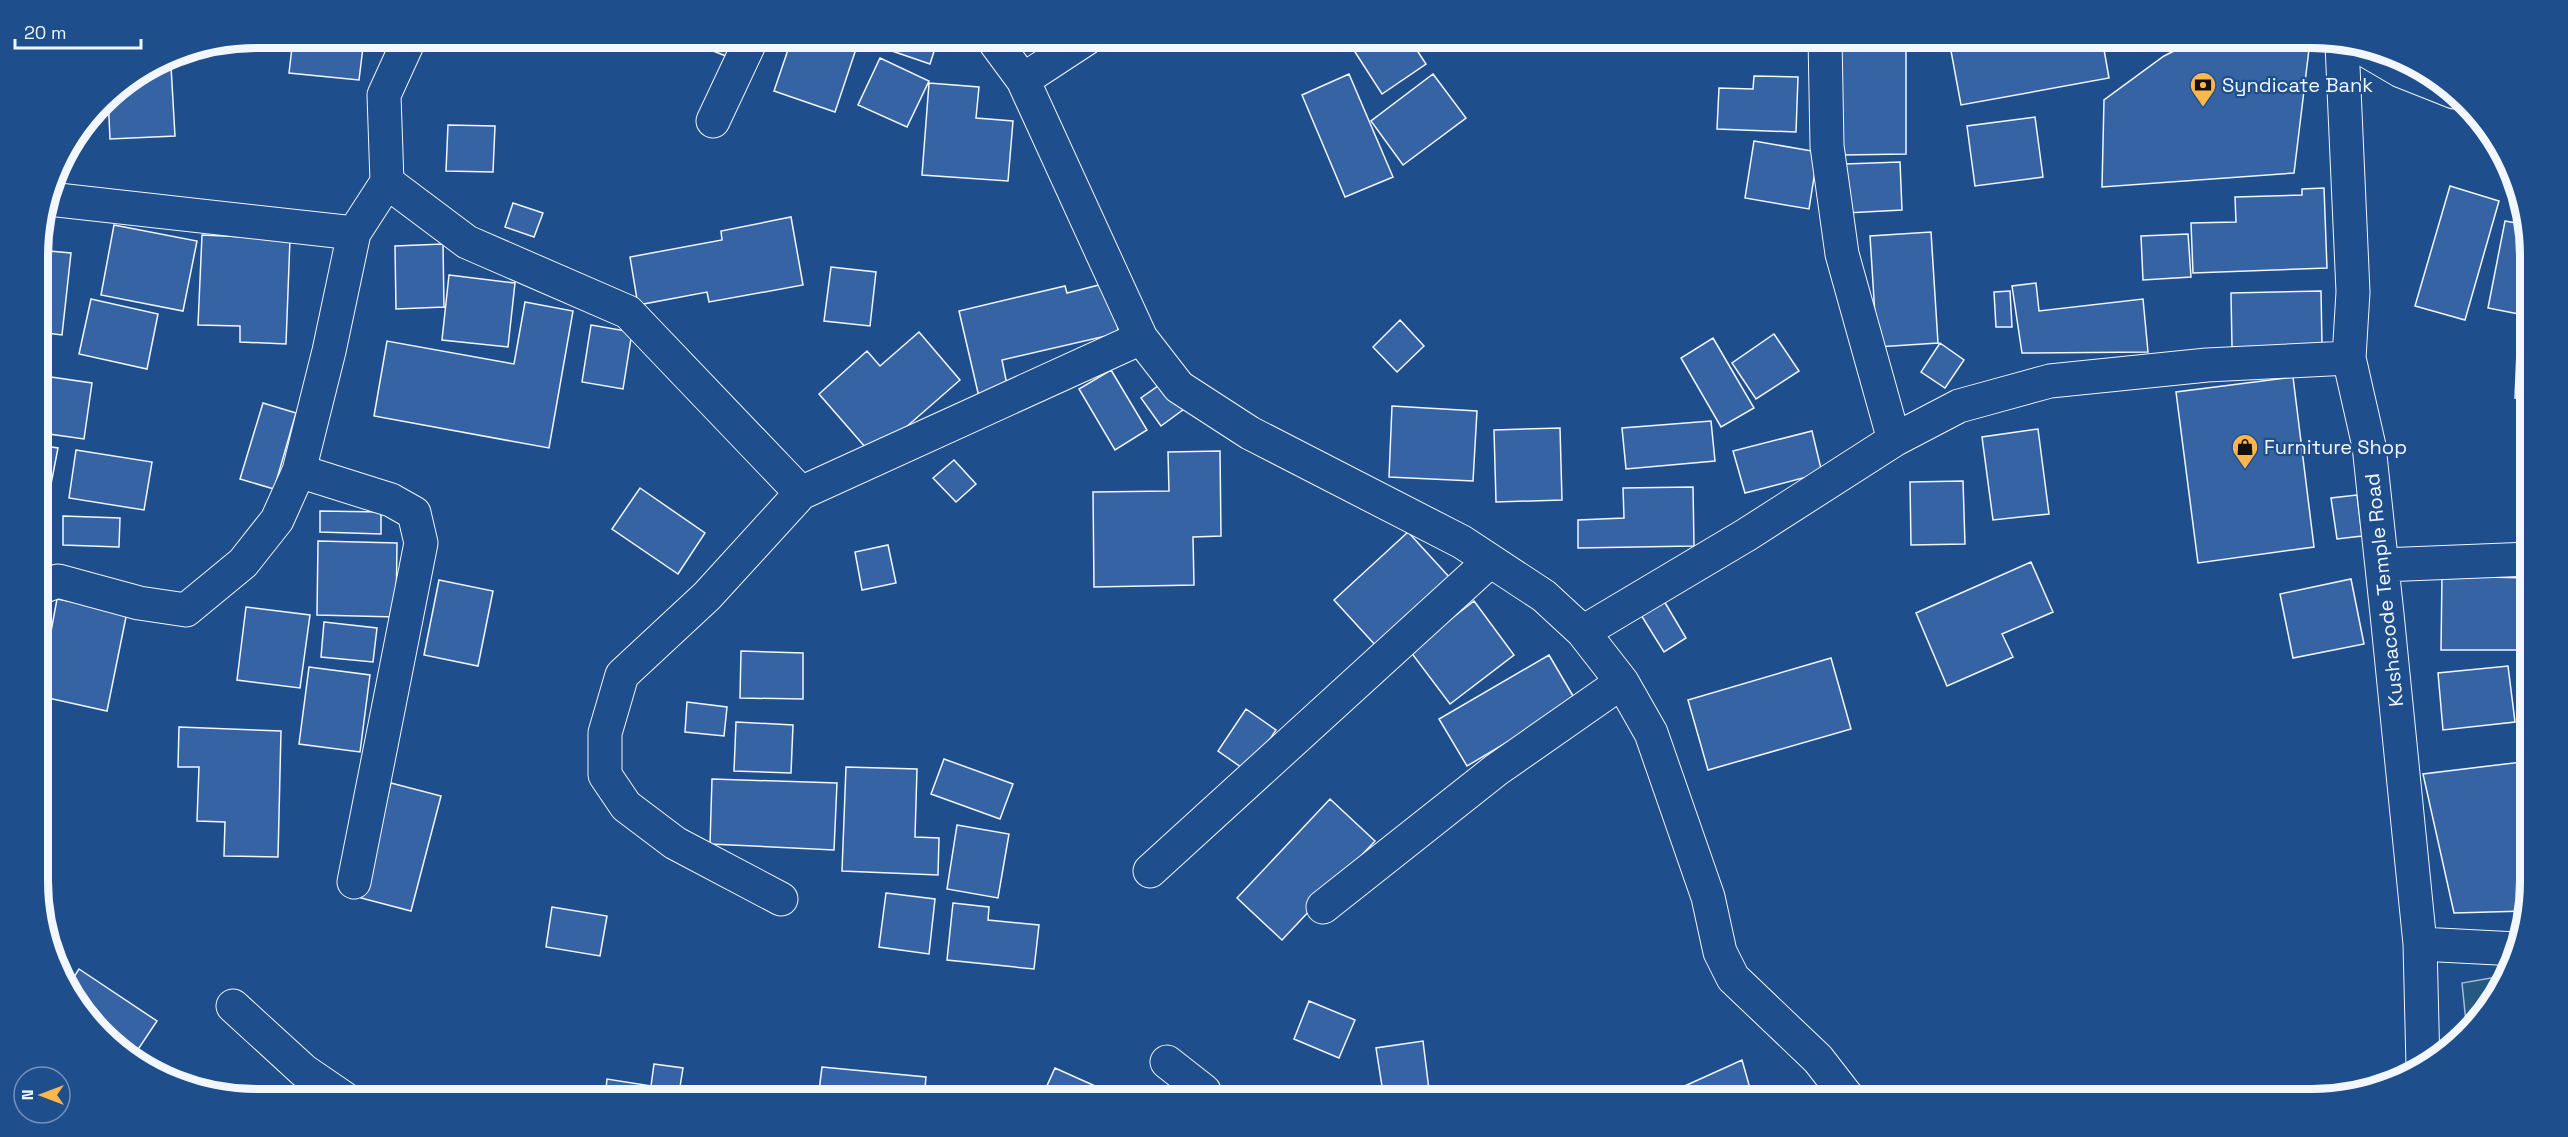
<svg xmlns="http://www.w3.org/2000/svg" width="2568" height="1137" viewBox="0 0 2568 1137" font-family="'Space Grotesk',sans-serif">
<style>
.green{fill:#245a82;stroke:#a8bbd7;stroke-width:1.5}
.building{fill:#3563a3;stroke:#f2f6ff;stroke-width:1.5}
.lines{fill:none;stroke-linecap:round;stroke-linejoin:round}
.street-casing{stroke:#f2f6ff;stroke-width:35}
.secondary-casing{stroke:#f2f6ff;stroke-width:35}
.street{stroke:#1f4e8c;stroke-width:33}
.secondary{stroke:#1f4e8c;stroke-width:33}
.labels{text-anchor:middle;stroke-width:4.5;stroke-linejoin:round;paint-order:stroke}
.poi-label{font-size:20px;fill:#f2f6ff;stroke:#1f4e8c;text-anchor:start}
.street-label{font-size:20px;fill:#f2f6ff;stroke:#1f4e8c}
.rim{fill:none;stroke:#f2f6ff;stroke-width:8}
</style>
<rect width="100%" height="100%" fill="#1f4e8c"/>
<path class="green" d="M 2508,975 L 2485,1014 L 2467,1032 L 2462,983 Z"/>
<path class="building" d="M 680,38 L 745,38 L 736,60 Z
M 792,38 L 843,38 L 858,43 L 835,112 L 774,91 Z
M 854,38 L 934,38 L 938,39 L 930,64 Z
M 1346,38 L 1409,38 L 1426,64 L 1382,94 Z
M 1841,38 L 1906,38 L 1906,154 L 1842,155 Z
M 1951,38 L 2102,38 L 2109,78 L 1961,105 L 1951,51 Z
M 2200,38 L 2304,38 L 2310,41 L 2294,173 L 2102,187 L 2104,100 L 2164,56 Z
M 293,39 L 363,47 L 359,80 L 289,73 Z
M 880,58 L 929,81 L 907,127 L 858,105 Z
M 171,66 L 175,136 L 110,139 L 108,96 L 112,92 L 152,67 Z
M 1349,74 L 1393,177 L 1345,197 L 1302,95 Z
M 1433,74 L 1466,118 L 1403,165 L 1371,121 Z
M 1754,76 L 1798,77 L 1796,132 L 1717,129 L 1719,88 L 1753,89 Z
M 929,83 L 979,87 L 976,118 L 1013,121 L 1008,181 L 922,175 Z
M 2035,117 L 2043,177 L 1975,186 L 1967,126 Z
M 448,125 L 495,126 L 493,172 L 446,171 Z
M 1754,141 L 1818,152 L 1809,209 L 1745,198 Z
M 1900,162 L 1902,210 L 1846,213 L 1845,164 Z
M 2450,186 L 2499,201 L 2465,320 L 2415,306 Z
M 2324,188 L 2327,268 L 2193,273 L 2191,223 L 2236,222 L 2235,197 L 2302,195 L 2302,189 Z
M 513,203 L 543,213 L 534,237 L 505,227 Z
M 791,217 L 803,285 L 709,302 L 707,292 L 638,305 L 630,257 L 722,240 L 721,231 Z
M 2505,221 L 2528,225 L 2529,228 L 2529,316 L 2488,308 Z
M 114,225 L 197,241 L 183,311 L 101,295 Z
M 1931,232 L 1938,343 L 1877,347 L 1870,236 Z
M 2188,234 L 2191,277 L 2143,280 L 2141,236 Z
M 202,235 L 290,239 L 286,344 L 240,342 L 240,326 L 198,325 Z
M 443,244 L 444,307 L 396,309 L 395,246 Z
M 38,250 L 71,253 L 62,335 L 38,332 Z
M 831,267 L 876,272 L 870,326 L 824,321 Z
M 449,275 L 515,283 L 508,347 L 442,340 Z
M 1107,283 L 1119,333 L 1002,360 L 1008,390 L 979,397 L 959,311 L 1065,286 L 1067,293 Z
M 2036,283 L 2039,311 L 2143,299 L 2148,352 L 2022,353 L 2012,286 Z
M 2010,291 L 2012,327 L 1996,327 L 1994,292 Z
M 2321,291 L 2322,345 L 2232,347 L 2231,293 Z
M 91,299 L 158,314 L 147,369 L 79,354 Z
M 525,302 L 573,311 L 549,448 L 374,416 L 387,341 L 514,364 Z
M 1400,320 L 1424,346 L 1397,372 L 1373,347 Z
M 591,325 L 632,332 L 623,389 L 582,382 Z
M 919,332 L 960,380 L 873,456 L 819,394 L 867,351 L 880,366 Z
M 1774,334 L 1799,371 L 1756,399 L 1732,363 Z
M 1713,338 L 1754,408 L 1721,427 L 1681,358 Z
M 1940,343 L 1964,360 L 1945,388 L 1921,372 Z
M 2517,352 L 2529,353 L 2529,399 L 2515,398 Z
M 1111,370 L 1147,430 L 1115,450 L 1079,389 Z
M 51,377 L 92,383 L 84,439 L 42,433 Z
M 2293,377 L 2314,547 L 2198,563 L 2176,392 Z
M 1165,381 L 1184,409 L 1161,426 L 1141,398 Z
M 263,403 L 296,413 L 274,489 L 240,479 Z
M 1392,406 L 1477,411 L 1473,481 L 1389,477 Z
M 1711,421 L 1715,461 L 1626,469 L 1622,428 Z
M 1560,428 L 1562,500 L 1496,502 L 1494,430 Z
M 2038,429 L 2049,514 L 1993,520 L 1982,437 Z
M 1812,431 L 1822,473 L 1745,493 L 1733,451 Z
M 38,445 L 58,448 L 42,531 L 39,530 Z
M 76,450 L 152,462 L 144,510 L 69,498 Z
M 1220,451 L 1221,536 L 1193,537 L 1194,585 L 1094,587 L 1093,492 L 1169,491 L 1168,452 Z
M 954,460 L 976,484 L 956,502 L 933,478 Z
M 1963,481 L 1965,544 L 1911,545 L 1910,482 Z
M 1693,487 L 1694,546 L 1578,548 L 1578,520 L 1624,518 L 1623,488 Z
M 640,488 L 705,533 L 678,574 L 612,529 Z
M 2357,495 L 2362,536 L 2337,539 L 2331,498 Z
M 320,511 L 381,512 L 381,534 L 320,532 Z
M 63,516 L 120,518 L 119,547 L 63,545 Z
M 1408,532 L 1451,579 L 1377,647 L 1334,600 Z
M 318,541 L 397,543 L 396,617 L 317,615 Z
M 888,545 L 896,583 L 862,590 L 855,552 Z
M 2031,562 L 2053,612 L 2002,634 L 2013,657 L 1947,686 L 1916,613 Z
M 2442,576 L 2530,578 L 2530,650 L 2441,650 Z
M 2351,579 L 2364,644 L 2293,658 L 2280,594 Z
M 439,580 L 493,591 L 478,666 L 424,655 Z
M 57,599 L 127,612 L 107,711 L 39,696 Z
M 1474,601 L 1514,655 L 1450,704 L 1410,651 Z
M 1664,601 L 1686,638 L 1664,652 L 1641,615 Z
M 246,607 L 310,615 L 300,688 L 237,680 Z
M 324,622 L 377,628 L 373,662 L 321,657 Z
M 741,651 L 803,653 L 803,699 L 740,698 Z
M 1549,655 L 1576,701 L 1467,766 L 1439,719 Z
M 1831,658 L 1851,729 L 1708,770 L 1688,700 Z
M 2508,666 L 2515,722 L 2443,730 L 2438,673 Z
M 309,667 L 370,675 L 360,752 L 299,744 Z
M 687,702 L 727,707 L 724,736 L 685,732 Z
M 1246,709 L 1276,730 L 1248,772 L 1218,751 Z
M 736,722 L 793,725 L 791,773 L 734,771 Z
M 179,727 L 281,731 L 278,857 L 224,856 L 225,822 L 197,821 L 199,767 L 178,767 Z
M 944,759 L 1013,784 L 1000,819 L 931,794 Z
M 2530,761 L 2530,881 L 2525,911 L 2454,913 L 2423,774 Z
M 846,767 L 917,769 L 915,837 L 939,838 L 938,875 L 842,871 Z
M 712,779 L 837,783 L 834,850 L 710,844 Z
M 391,783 L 441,796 L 411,911 L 361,898 Z
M 1330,799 L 1375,841 L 1282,940 L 1237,898 Z
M 957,825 L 1009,834 L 998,898 L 947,889 Z
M 886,893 L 935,899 L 929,954 L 879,947 Z
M 953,903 L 989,907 L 988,920 L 1039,925 L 1034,969 L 947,960 Z
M 552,907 L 607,916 L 600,956 L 546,947 Z
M 79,969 L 157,1021 L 135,1054 L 83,1014 L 70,983 Z
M 1309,1001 L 1355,1020 L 1339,1058 L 1294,1039 Z
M 1423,1041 L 1430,1098 L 1384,1099 L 1376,1048 Z
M 1742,1060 L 1753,1099 L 1669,1099 L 1667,1094 Z
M 654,1064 L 683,1068 L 678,1099 L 605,1099 L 607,1079 L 651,1086 Z
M 822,1067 L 926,1077 L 924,1099 L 818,1099 Z
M 1055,1068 L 1124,1099 L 1041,1099 Z"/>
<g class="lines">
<g class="street-casing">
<path id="street" d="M 992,38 L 1023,80 L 1141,338 L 1179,387 L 1250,433 L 1462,542 L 1544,596 L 1583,632 L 1622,682 L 1651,733 L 1708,897 L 1720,952 L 1733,978 L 1818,1059 L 1849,1099
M 1825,38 L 1827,146 L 1842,254 L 1894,440
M 2342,44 L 2353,292 L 2349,358 L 2369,446 L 2387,614 L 2420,944 L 2423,1066
M 1023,80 L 1087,38
M 713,121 L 752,38
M 387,182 L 467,242 L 628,312 L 801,493
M 49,199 L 354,233
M 299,471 L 391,500 L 414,513 L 421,543 L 354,882
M 2382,565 L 2530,559
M 39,588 L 58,581 L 139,603 L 186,610 L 243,563 L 277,520 L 299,471 L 329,351 L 354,233 L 387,182 L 384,95 L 410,38
M 1583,632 L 1746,535 L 1894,440 L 1959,406 L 2050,381 L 2207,365 L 2349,358
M 1150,871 L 1490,561
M 781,899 L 675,843 L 626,806 L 605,775 L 605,733 L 622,675 L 707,596 L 801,493 L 1141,338
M 1323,907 L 1496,770 L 1622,682
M 2420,944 L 2517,949
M 233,1006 L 304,1071 L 345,1099
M 1167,1062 L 1204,1091 L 1207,1099"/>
</g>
<g class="secondary-casing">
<path id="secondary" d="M 2360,47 L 2401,71 L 2454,92"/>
</g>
<use href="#street" class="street"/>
<use href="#secondary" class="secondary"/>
</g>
<defs>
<g id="bank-pin" transform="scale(1.35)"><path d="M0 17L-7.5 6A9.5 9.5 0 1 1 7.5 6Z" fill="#ffb74d" stroke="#1f4e8c"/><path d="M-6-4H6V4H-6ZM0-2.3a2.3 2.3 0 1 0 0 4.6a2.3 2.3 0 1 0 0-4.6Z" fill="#111"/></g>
<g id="shop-pin" transform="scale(1.35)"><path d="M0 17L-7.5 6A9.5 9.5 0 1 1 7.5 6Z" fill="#ffb74d" stroke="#1f4e8c"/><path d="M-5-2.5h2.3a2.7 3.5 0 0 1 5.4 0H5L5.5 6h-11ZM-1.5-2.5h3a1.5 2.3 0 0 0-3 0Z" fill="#111"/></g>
</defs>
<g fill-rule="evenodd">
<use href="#bank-pin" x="2203" y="85"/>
<use href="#shop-pin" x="2245" y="447"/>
</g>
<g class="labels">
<g class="poi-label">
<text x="2222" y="92">Syndicate Bank</text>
<text x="2264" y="454">Furniture Shop</text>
</g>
<g class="street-label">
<text transform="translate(2384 590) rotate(-96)" y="7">Kushacode Temple Road</text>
</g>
</g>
<path d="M0 0H2568V1137H0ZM256 48H2312A208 208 0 0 1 2520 256V881A208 208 0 0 1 2312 1089H256A208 208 0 0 1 48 881V256A208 208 0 0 1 256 48Z" fill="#1f4e8c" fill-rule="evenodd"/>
<path class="rim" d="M256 48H2312A208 208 0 0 1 2520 256V881A208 208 0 0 1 2312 1089H256A208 208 0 0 1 48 881V256A208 208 0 0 1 256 48Z"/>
<g transform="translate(42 1095) rotate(270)"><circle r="28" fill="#1f4e8c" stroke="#7391ba" stroke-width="1.5"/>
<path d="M0-4.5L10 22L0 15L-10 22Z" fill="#ffb74d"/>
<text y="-9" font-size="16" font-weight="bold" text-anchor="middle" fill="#f2f6ff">N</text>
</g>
<path d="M15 39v9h126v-9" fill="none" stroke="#f2f6ff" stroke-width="3"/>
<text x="24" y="39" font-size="18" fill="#f2f6ff" stroke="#1f4e8c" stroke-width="4.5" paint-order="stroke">20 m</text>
</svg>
